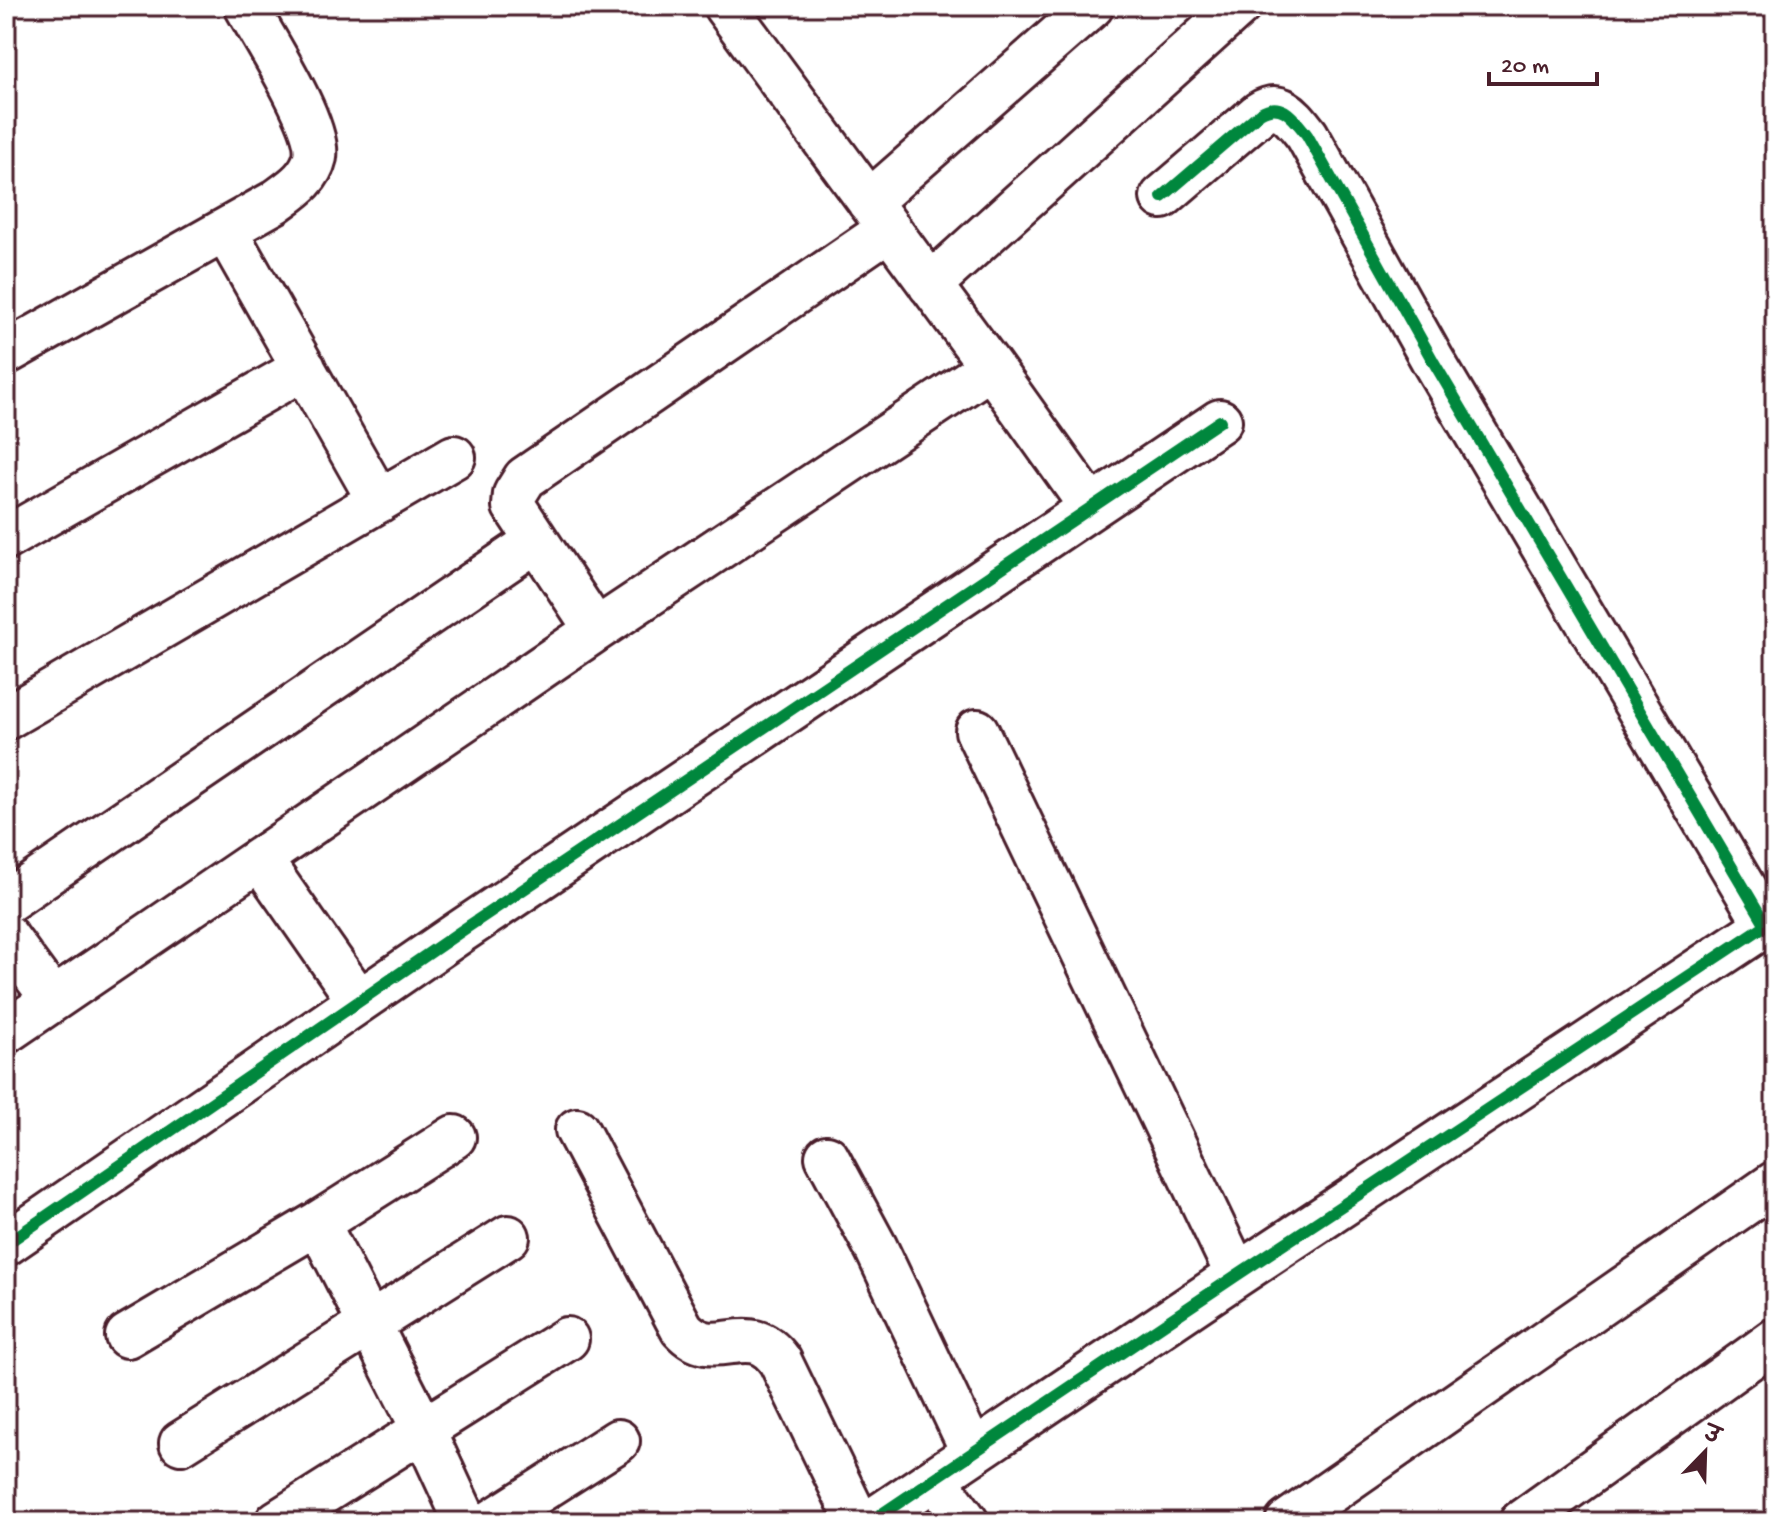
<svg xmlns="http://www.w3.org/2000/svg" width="1781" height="1528" viewBox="0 0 1781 1528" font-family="'Gochi Hand','Playpen Sans Deva',sans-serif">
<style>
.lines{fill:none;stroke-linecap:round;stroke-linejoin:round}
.minor-casing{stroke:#4a1f2b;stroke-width:48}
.minor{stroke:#fff;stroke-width:42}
.cycleway-casing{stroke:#fff;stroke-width:17}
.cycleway{stroke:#00873e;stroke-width:12}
</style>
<rect width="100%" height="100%" fill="#fff"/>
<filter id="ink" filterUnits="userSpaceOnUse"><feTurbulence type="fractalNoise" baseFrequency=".0125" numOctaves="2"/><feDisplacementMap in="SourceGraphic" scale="16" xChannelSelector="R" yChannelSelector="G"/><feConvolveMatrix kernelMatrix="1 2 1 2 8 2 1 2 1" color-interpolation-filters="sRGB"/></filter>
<g filter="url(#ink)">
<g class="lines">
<g class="minor-casing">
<path id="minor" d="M 725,6 L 991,367 L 1091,507
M 1162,197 L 1260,113 C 1282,99 1294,119 1307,135 L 1433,361 L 1766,925
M 869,202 L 1092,6
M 225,230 L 379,501
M 930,285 L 1239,6
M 6,353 L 275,202 C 291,190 310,179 315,157 C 321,126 263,37 246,6
M 6,538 L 304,368
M 596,630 L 514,506 L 515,494 L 525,478 L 889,229
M 6,718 L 454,457
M 977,731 L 1237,1275
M 260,859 L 359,1001
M 6,902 L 536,541
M 6,936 L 53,1000
M 6,1032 L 596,630 L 991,367
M 577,1130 L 682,1329 C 716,1366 748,1316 780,1361 L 858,1522
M 827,1157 L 876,1248 L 973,1453
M 318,1223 L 424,1431 L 466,1522
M 6,1244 L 460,932 L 1220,421
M 127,1336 L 318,1223 L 454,1137
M 181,1443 L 508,1237
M 935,1479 L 967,1522
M 277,1522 L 567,1339
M 491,1522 L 618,1441
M 870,1522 L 1237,1275 L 1775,919
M 1287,1522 L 1775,1183
M 1521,1522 L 1775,1340"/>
</g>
<use href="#minor" class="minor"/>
<g class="cycleway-casing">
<path id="cycleway" d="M 1162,197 L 1260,113 C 1282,99 1294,119 1307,135 L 1433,361 L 1766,925
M 6,1244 L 460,932 L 1220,421
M 870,1522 L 1237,1275 L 1775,919"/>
</g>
<use href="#cycleway" class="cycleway"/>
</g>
</g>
<rect width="1781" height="1528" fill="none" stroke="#fff" stroke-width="32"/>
<rect x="16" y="16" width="1749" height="1496" fill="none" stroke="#4a1f2b" stroke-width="3" filter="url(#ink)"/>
<g transform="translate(1705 1452) rotate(23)" stroke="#ffffff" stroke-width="6" paint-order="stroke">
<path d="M0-6L14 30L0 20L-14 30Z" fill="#4a1f2b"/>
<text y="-12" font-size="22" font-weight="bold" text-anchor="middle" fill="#4a1f2b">उ</text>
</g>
<path d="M1489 72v12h108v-12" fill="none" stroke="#4a1f2b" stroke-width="4"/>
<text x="1501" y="72" font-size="24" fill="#4a1f2b" stroke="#ffffff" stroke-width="6" paint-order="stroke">20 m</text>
</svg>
